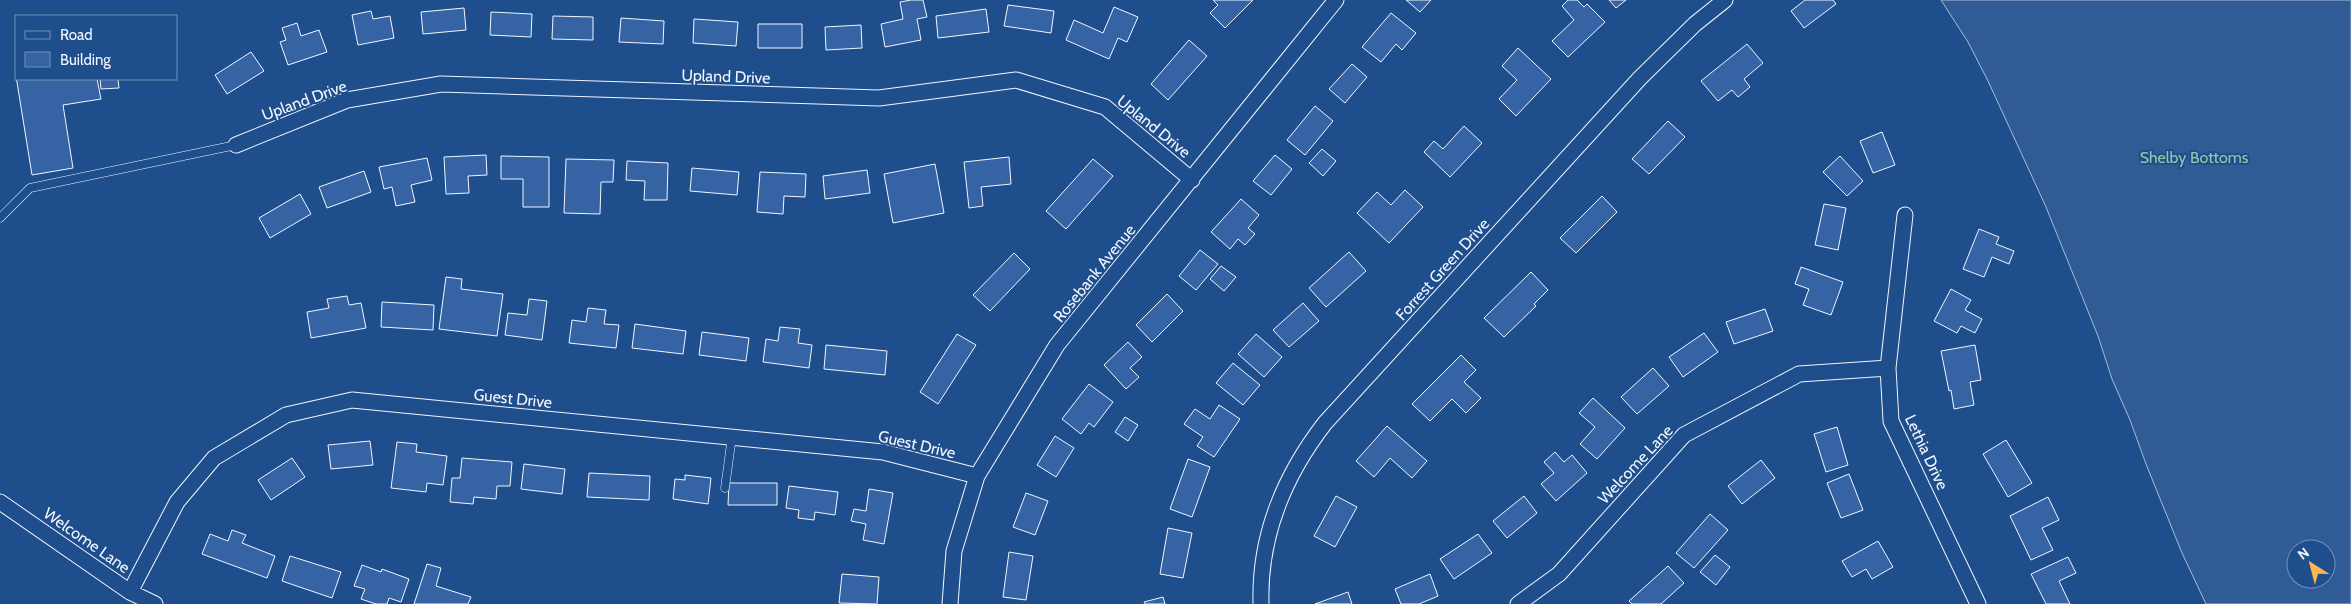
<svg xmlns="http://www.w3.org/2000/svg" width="2351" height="604" viewBox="0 0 2351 604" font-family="Cabin,sans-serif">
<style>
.built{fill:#305b95;stroke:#a8bbd7;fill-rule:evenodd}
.building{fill:#3563a3;stroke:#f2f6ff}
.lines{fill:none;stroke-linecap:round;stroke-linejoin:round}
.service-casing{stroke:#f2f6ff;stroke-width:9}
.minor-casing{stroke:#f2f6ff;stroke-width:17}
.service{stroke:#1f4e8c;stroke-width:8}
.minor{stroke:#1f4e8c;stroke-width:15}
.labels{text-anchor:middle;stroke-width:4;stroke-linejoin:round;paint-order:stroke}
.street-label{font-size:16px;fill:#f2f6ff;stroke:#1f4e8c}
.park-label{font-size:16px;fill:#97c8a6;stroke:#1f4e8c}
</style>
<rect width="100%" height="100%" fill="#1f4e8c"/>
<path class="built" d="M 1941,0 L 2351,0 L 2351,604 L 2206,604 L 2182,553 L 2146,464 L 2130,420 L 2112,379 L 2098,336 L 2046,207 L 1988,81 L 1968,42 ZM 2296,549 L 2326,549 L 2326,579 L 2296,579 Z"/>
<path class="building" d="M 911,0 L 923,0 L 927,17 L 917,19 L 921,40 L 885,47 L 881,24 L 903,19 L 900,2 Z
M 1213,0 L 1253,0 L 1225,28 L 1210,13 L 1218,5 Z
M 1406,0 L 1431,0 L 1420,12 Z
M 1568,0 L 1577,0 L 1584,7 L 1587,4 L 1605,22 L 1568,57 L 1552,41 L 1574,20 L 1562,6 Z
M 1609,0 L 1626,0 L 1616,8 Z
M 1805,0 L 1833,0 L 1836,4 L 1804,28 L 1791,11 Z
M 1008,5 L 1054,11 L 1051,33 L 1004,26 Z
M 1114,7 L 1138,17 L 1127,42 L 1118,38 L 1109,59 L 1066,40 L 1074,20 L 1103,33 Z
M 464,8 L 466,30 L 423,34 L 421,12 Z
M 986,9 L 989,32 L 938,38 L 936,16 Z
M 371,11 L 373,19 L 390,16 L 394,38 L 358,45 L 352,15 Z
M 491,12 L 532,14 L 531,37 L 490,35 Z
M 1391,13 L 1416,33 L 1402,50 L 1396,44 L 1381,62 L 1362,47 Z
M 553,16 L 593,17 L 593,40 L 552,39 Z
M 621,18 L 664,21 L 663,44 L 619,42 Z
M 694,19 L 738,22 L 736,46 L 693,43 Z
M 297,23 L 301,36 L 319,30 L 327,52 L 288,65 L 280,42 L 286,40 L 282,28 Z
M 758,24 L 802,24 L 802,48 L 758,48 Z
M 861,25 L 862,48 L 826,50 L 825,27 Z
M 1189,40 L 1207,56 L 1168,100 L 1151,84 Z
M 1747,44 L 1763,63 L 1744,79 L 1750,87 L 1738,97 L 1732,90 L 1718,101 L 1701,81 Z
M 1518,48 L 1551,79 L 1516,116 L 1499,99 L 1517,80 L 1502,66 Z
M 251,52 L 264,71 L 227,94 L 215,75 Z
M 1352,64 L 1367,77 L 1345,103 L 1329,89 Z
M 16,76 L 16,79 L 97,79 L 101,99 L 63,105 L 73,168 L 32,175 Z
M 100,79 L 118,79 L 119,88 L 101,89 Z
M 1315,106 L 1333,121 L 1305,155 L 1287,140 Z
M 1668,121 L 1685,137 L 1649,174 L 1632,159 Z
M 1464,126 L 1482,143 L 1450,177 L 1424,152 L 1434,141 L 1443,149 Z
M 1882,132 L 1895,165 L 1873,173 L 1860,141 Z
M 1322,149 L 1336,161 L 1323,176 L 1309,163 Z
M 486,155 L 487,175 L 468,176 L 469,193 L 446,194 L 444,157 Z
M 1275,155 L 1292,169 L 1271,195 L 1253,181 Z
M 501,156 L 549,157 L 549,207 L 523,207 L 523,179 L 501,179 Z
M 1840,156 L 1863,181 L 1847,196 L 1823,172 Z
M 1009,157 L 1011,184 L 981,187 L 983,206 L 969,208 L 964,162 Z
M 427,158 L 432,180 L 411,185 L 415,202 L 396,206 L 392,187 L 384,189 L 379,167 Z
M 566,159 L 614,160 L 613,182 L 601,182 L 600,214 L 564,213 Z
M 1093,159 L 1113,176 L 1066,229 L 1046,211 Z
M 627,161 L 668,163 L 667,200 L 644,200 L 645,181 L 626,180 Z
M 935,164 L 944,213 L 893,223 L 884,174 Z
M 692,168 L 739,172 L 737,195 L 690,191 Z
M 867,170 L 870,193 L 825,199 L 823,176 Z
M 364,171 L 371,192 L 327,208 L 319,187 Z
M 760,172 L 806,174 L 805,197 L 784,196 L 783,214 L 757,212 Z
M 1405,190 L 1423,207 L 1389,243 L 1357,213 L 1377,192 L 1391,205 Z
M 300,194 L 311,214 L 270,238 L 259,218 Z
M 1602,196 L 1617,212 L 1576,253 L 1560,238 Z
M 1241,199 L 1259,215 L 1248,228 L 1255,234 L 1245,245 L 1238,239 L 1230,249 L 1211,232 Z
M 1824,204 L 1846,208 L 1838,250 L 1815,245 Z
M 1979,229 L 1999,237 L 1996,244 L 2014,251 L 2009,264 L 1992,257 L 1984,277 L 1963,269 Z
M 1200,250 L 1218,264 L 1196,290 L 1179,276 Z
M 1349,252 L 1366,271 L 1326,307 L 1309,288 Z
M 1014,253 L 1030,269 L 990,311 L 973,295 Z
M 1221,266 L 1236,277 L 1224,291 L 1210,279 Z
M 1801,267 L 1843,282 L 1831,315 L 1803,305 L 1809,289 L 1795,284 Z
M 1531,272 L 1548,290 L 1534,304 L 1536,306 L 1504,337 L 1484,318 Z
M 446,277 L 462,279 L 461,289 L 503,294 L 497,336 L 439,329 Z
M 1951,289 L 1971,300 L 1965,310 L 1982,319 L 1975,333 L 1961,326 L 1957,333 L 1934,321 Z
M 1167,294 L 1183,311 L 1152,342 L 1136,325 Z
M 347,296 L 349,305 L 361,303 L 366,328 L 311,338 L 307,312 L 329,308 L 327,299 Z
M 529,299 L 547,301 L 542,340 L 505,335 L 508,313 L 527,315 Z
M 382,302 L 434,305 L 433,330 L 381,327 Z
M 1303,303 L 1319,321 L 1289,347 L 1273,330 Z
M 588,308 L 606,310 L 604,324 L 619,325 L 616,348 L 569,343 L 572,320 L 586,322 Z
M 1765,309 L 1773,331 L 1734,344 L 1726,322 Z
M 635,324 L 686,331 L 683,354 L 632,348 Z
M 780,327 L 800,329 L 798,343 L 812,345 L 809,368 L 763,362 L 766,339 L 778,341 Z
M 702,332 L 749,338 L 746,361 L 699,355 Z
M 1704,333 L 1718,352 L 1683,377 L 1669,357 Z
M 957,334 L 976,345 L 938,404 L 920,392 Z
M 1256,334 L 1282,357 L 1264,377 L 1238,354 Z
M 1128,342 L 1142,357 L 1130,368 L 1139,377 L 1126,389 L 1104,365 Z
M 826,345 L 887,351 L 885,375 L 824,369 Z
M 1975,345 L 1981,380 L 1970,382 L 1974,405 L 1954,409 L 1951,390 L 1949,391 L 1941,351 Z
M 1461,355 L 1476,370 L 1464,382 L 1481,398 L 1466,413 L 1452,399 L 1430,421 L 1412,404 Z
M 1233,363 L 1260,385 L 1243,405 L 1216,383 Z
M 1653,368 L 1669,386 L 1637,414 L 1621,397 Z
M 1089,384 L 1113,402 L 1094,427 L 1089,423 L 1081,434 L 1062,419 Z
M 1593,398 L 1625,428 L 1597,459 L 1580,444 L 1595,427 L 1579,413 Z
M 1219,405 L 1240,419 L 1214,457 L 1197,446 L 1203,437 L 1184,424 L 1195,409 L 1210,419 Z
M 1125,417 L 1138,425 L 1128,441 L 1115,432 Z
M 1387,426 L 1427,461 L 1412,478 L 1390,458 L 1374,477 L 1356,461 Z
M 1837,427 L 1848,465 L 1826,472 L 1814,434 Z
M 1055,436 L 1074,448 L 1056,477 L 1037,465 Z
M 2006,440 L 2032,483 L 2008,497 L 1983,454 Z
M 370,441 L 373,465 L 331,469 L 328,445 Z
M 397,442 L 417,444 L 416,452 L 447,456 L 443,485 L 427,483 L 426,492 L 391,488 Z
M 1555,452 L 1564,462 L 1572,455 L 1587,473 L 1556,501 L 1541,484 L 1554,473 L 1544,462 Z
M 292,458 L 305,477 L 271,500 L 258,480 Z
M 462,458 L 512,462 L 510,486 L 497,486 L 496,499 L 474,497 L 473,504 L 450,502 L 452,478 L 460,478 Z
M 1188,459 L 1210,467 L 1192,517 L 1170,509 Z
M 1761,460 L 1775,478 L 1742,504 L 1728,486 Z
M 524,464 L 565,469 L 562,494 L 521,489 Z
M 589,473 L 650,476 L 649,500 L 587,497 Z
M 1849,474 L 1863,510 L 1841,518 L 1827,483 Z
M 685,475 L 711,478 L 708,504 L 673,499 L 675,479 L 685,480 Z
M 729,483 L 777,483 L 777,505 L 728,505 Z
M 789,486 L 838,492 L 835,515 L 815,512 L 814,520 L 798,518 L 799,510 L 786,508 Z
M 869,489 L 893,493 L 884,544 L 863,540 L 866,524 L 851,521 L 854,509 L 866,511 Z
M 1026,493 L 1048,501 L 1035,535 L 1013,527 Z
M 1336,496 L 1357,507 L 1335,547 L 1314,536 Z
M 1524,496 L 1537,513 L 1507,538 L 1493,521 Z
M 2048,497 L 2059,520 L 2042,528 L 2053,550 L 2031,560 L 2010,516 Z
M 1710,514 L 1728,530 L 1694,568 L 1676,553 Z
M 1168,528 L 1192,533 L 1183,578 L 1160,574 Z
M 232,530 L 246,535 L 242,543 L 275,556 L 267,578 L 202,554 L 210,534 L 228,541 Z
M 1478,534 L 1492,553 L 1454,579 L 1440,559 Z
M 1878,541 L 1893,567 L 1872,579 L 1866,569 L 1852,577 L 1842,561 Z
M 1009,552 L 1033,556 L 1026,600 L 1003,597 Z
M 1715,555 L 1730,567 L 1716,585 L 1700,572 Z
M 290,556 L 341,572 L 332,598 L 282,581 Z
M 2068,557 L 2076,573 L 2059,581 L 2070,604 L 2046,604 L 2031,574 Z
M 427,564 L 441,568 L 436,586 L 471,597 L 468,604 L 414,604 Z
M 362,565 L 381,572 L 382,569 L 409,579 L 401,602 L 389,598 L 387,604 L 376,604 L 361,599 L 365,589 L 354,586 Z
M 1668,566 L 1684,583 L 1661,604 L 1632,604 L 1629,601 Z
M 842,574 L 879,577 L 877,604 L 839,603 Z
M 1430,574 L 1438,596 L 1419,604 L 1401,604 L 1395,589 Z
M 1348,592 L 1352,604 L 1315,604 Z
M 1163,597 L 1165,604 L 1145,604 L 1144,602 Z"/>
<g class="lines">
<g class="service-casing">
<path id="service" d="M 0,218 L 30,188 L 236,145
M 725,488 L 732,436"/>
</g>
<g class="minor-casing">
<path id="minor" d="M 236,145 L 347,100 L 441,84 L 879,98 L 1016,80 L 1105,107 L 1192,180
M 1905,215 L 1888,368 L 1891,421 L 1978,604
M 0,502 L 130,592 L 155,604
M 130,592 L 177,502 L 214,458 L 286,415 L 352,400 L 883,452 L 977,476
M 950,604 L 954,551 L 977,476 L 1057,345 L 1336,0
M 1261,604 C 1259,536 1284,476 1325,423 L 1640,78 L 1695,24 L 1725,0
M 1518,604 L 1559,574 L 1684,435 L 1799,374 L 1888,368"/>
</g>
<use href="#service" class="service"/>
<use href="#minor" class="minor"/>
</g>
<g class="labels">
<g class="street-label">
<text transform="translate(726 76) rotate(2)" y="6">Upland Drive</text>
<text transform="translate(304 100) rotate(-20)" y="6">Upland Drive</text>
<text transform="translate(1154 126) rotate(39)" y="6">Upland Drive</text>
<text transform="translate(1442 269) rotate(-48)" y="6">Forrest Green Drive</text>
<text transform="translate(1094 273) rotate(-51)" y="6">Rosebank Avenue</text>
<text transform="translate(513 398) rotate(6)" y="6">Guest Drive</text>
<text transform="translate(917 444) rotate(13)" y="6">Guest Drive</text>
<text transform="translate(1927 452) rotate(65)" y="6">Lethia Drive</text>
<text transform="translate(1635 464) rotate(-47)" y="6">Welcome Lane</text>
<text transform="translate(87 540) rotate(35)" y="6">Welcome Lane</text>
</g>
<g class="park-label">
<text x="2194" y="163">Shelby Bottoms</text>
</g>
</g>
<rect x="15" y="15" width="162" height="65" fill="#1f4e8c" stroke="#7391ba"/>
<rect x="25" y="31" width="25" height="8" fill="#1f4e8c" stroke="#7391ba"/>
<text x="60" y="40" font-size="15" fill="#f2f6ff">Road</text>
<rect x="25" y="52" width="25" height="15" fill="#3563a3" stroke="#7391ba"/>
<text x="60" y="65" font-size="15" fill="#f2f6ff">Building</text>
<g transform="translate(2311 564) rotate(324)"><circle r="24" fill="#1f4e8c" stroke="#7391ba"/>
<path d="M0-4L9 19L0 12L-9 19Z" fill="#ffb74d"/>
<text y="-8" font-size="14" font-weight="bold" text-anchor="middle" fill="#f2f6ff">N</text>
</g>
</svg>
